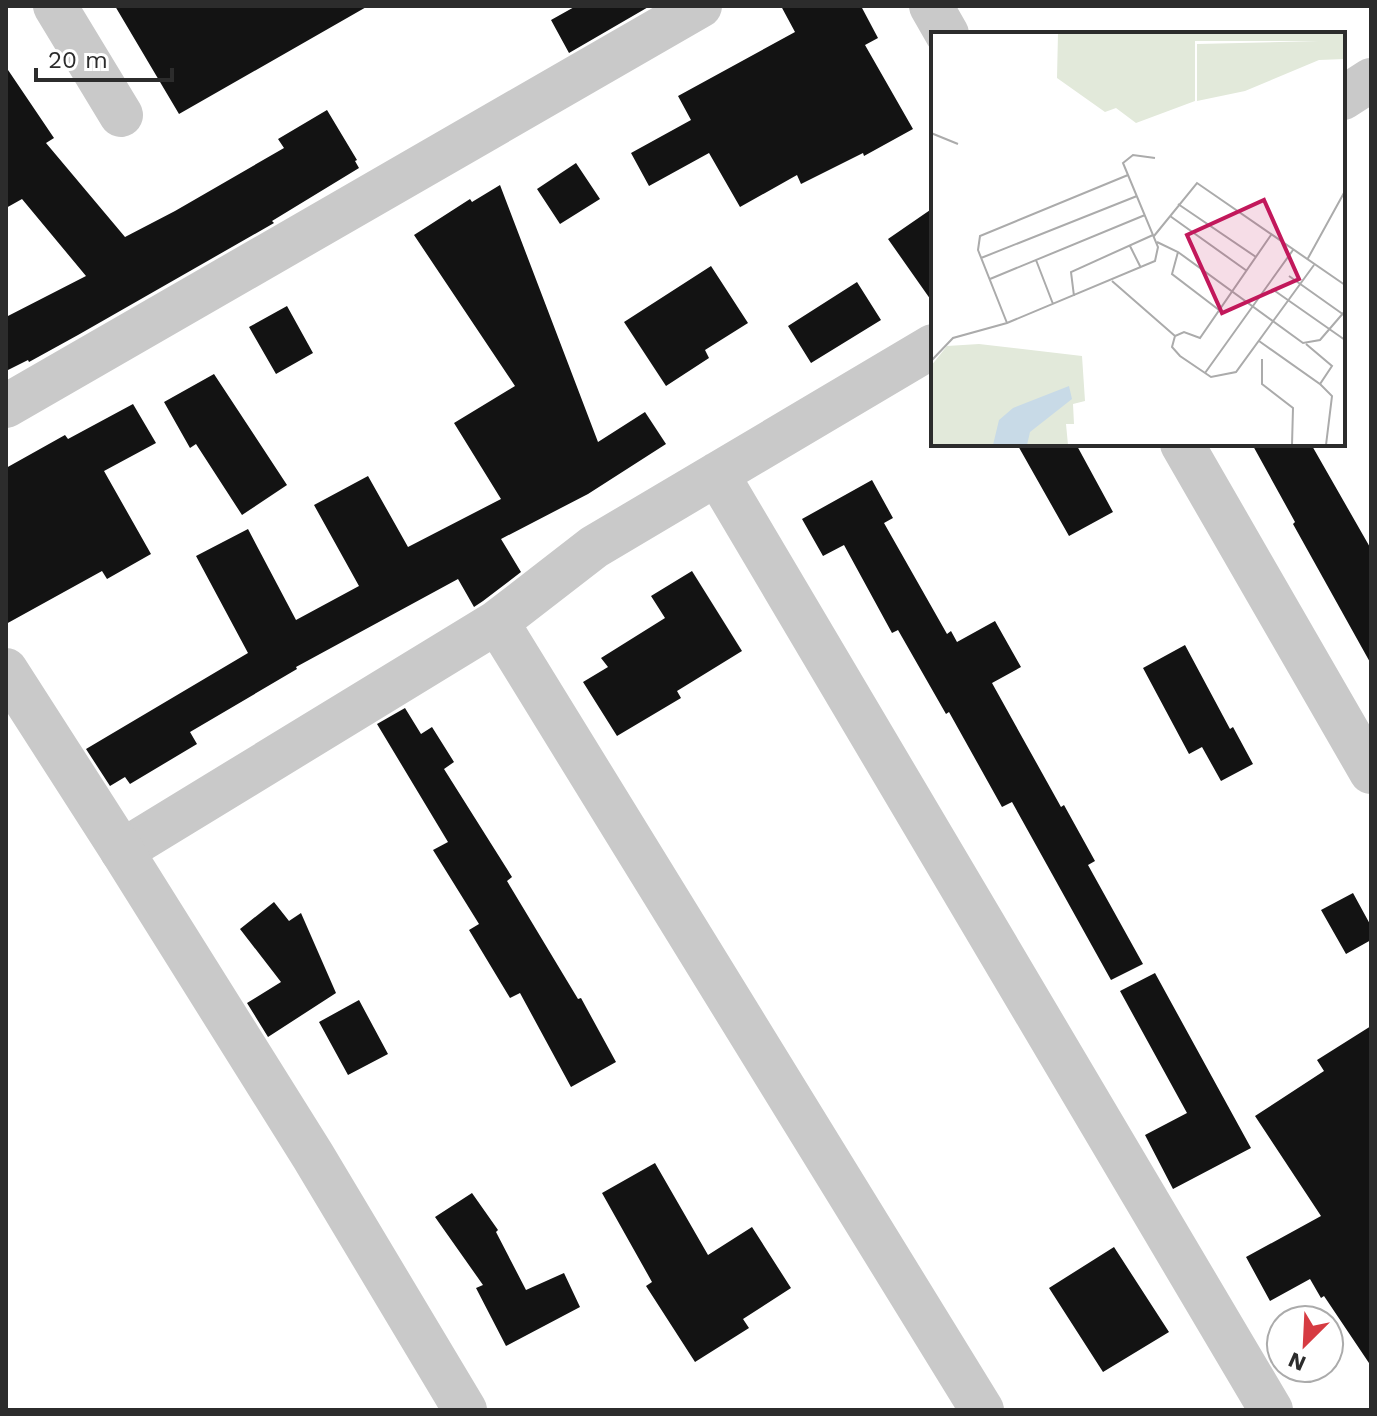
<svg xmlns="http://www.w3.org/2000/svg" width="1377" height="1416" viewBox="0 0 1377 1416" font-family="'Work Sans',sans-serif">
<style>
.building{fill:#131313}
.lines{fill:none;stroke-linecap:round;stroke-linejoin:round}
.minor{stroke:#c9c9c9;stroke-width:44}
.tertiary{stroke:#c9c9c9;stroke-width:44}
.inset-road{fill:none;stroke:#ababab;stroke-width:2}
.view{fill:#c2185b;fill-opacity:0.15;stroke:#c2185b;stroke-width:4}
.inset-edge{fill:none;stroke:#2c2c2c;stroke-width:4}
</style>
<rect width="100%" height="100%" fill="#fff"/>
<path class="building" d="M 115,6 L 368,6 L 179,114 Z
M 576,6 L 650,6 L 569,53 L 551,20 Z
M 781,6 L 861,6 L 878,38 L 865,45 L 913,129 L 864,156 L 863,153 L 801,184 L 797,175 L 740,207 L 709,153 L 649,186 L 631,153 L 691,120 L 678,96 L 795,32 Z
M 6,67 L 54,138 L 46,143 L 125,237 L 175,211 L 284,148 L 278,139 L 327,110 L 357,160 L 355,161 L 359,168 L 272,221 L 274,223 L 78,335 L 29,362 L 28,360 L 6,371 L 6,317 L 86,276 L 22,199 L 6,208 Z
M 576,163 L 600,199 L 560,224 L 537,189 Z
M 500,185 L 598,442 L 645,412 L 666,444 L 588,494 L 501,539 L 521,572 L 483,601 L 474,607 L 458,579 L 296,667 L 297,669 L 190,732 L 197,744 L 130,784 L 125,777 L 110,786 L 86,749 L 248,653 L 196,556 L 248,529 L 296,620 L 359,586 L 314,505 L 368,476 L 408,547 L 501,499 L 454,423 L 515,386 L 414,235 L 470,199 L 472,202 Z
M 933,208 L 933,303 L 888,239 Z
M 711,266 L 748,323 L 705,350 L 709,358 L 666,386 L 624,322 Z
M 857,282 L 881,320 L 811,363 L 788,326 Z
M 287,306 L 313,353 L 276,374 L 249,327 Z
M 214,374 L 287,485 L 242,515 L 196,444 L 190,448 L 164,402 Z
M 133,404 L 156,443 L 104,471 L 151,554 L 107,579 L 102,571 L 6,624 L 6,468 L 65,435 L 68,439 Z
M 1017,444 L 1076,444 L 1113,512 L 1069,536 Z
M 1252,444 L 1311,444 L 1371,549 L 1371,664 L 1293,524 L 1295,522 Z
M 872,480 L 893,518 L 884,523 L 947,634 L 951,631 L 957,642 L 995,621 L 1021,667 L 992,683 L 1061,807 L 1064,805 L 1095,861 L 1088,865 L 1143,964 L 1111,980 L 1012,802 L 1002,807 L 949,712 L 946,714 L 898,630 L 892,633 L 844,545 L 823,556 L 802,519 Z
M 692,571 L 742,651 L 677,691 L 681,698 L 617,736 L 583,682 L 608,667 L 601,658 L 665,618 L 651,596 Z
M 1185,645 L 1230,729 L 1233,727 L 1253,764 L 1221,781 L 1202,747 L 1189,754 L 1143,668 Z
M 405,708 L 421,734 L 432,727 L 454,762 L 444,769 L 512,877 L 507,881 L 578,999 L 581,998 L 616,1062 L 571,1087 L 520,993 L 510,998 L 469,930 L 479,924 L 433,850 L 448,842 L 377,724 Z
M 1353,893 L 1371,926 L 1371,940 L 1346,954 L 1321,910 Z
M 274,902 L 289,921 L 301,913 L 336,993 L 268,1037 L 247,1003 L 281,982 L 240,929 Z
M 1155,973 L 1251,1148 L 1173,1189 L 1145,1135 L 1187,1113 L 1120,991 Z
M 359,1000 L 388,1054 L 348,1075 L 319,1022 Z
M 1371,1026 L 1371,1366 L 1324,1296 L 1321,1298 L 1310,1279 L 1270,1301 L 1246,1257 L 1321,1216 L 1255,1116 L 1324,1071 L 1317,1060 Z
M 655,1163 L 708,1255 L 752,1227 L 791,1288 L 743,1319 L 749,1328 L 695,1362 L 646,1286 L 652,1282 L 602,1193 Z
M 472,1193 L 498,1230 L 496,1232 L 526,1290 L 564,1273 L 580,1307 L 506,1346 L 476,1288 L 483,1285 L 435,1217 Z
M 1114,1247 L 1169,1332 L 1103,1372 L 1049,1288 Z"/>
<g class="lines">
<path class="minor" d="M 55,6 L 121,115
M 931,6 L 947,34
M 1343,98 L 1371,80
M 6,406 L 700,6
M 1182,444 L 1371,772
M 717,474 L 1271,1410
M 497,622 L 982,1410
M 122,851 L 497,622 L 594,547 L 933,346"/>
<path class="tertiary" d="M 6,670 L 122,851 L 313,1156 L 465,1410"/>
</g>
<g transform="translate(931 32)">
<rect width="414" height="414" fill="#fff"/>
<path d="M 127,1 L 414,1 L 414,27 L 388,28 L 314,59 L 266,69 L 266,12 L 388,9 L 264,9 L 264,69 L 205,91 L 185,76 L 174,80 L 126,46 ZM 48,312 L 151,324 L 154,369 L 142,372 L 143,392 L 135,392 L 137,413 L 0,413 L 0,334 L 16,314 Z" fill="#e2e9da"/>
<path d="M 138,354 L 141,367 L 99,400 L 96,413 L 62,413 L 68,388 L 82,376 Z" fill="#c8dae7"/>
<path class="inset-road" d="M 0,101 L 27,112M 247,172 L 325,225M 239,184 L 316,239M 340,203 L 269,306 L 253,300 L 244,304 L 241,315 L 249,324 L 280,345 L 305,340 L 383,233M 223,204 L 266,151 L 414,253M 226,210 L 247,220 L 372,311 L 389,308 L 414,279M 199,214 L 210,236M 247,220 L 241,242 L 288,278M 50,226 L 206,164M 105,228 L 122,272M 376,228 L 414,159M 358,244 L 413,283M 59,247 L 214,183M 181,249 L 244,304M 344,259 L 414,308M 143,264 L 140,240 L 222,203M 76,291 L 47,218 L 49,204 L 197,143M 328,309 L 389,352 L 401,334 L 375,312M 331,327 L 331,352 L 362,376 L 361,413M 0,329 L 22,306 L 76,291 L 224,229 L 227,215 L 192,131 L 202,123 L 224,126M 274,341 L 362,218M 389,352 L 401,364 L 395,413"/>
<path class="view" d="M 333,168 L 368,247 L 291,281 L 256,203 Z"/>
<rect width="414" height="414" class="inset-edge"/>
</g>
<rect width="1377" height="1416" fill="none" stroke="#2c2c2c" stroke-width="16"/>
<g transform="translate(1305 1344) rotate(204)"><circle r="38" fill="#ffffff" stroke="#ababab" stroke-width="2"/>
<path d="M0-6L14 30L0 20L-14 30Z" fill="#d63b42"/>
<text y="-12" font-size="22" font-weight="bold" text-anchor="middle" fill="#2c2c2c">N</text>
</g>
<path d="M36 68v12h136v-12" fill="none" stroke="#2c2c2c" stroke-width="4"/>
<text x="48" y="68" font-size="24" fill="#2c2c2c" stroke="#ffffff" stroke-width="6" paint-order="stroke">20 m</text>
</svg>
